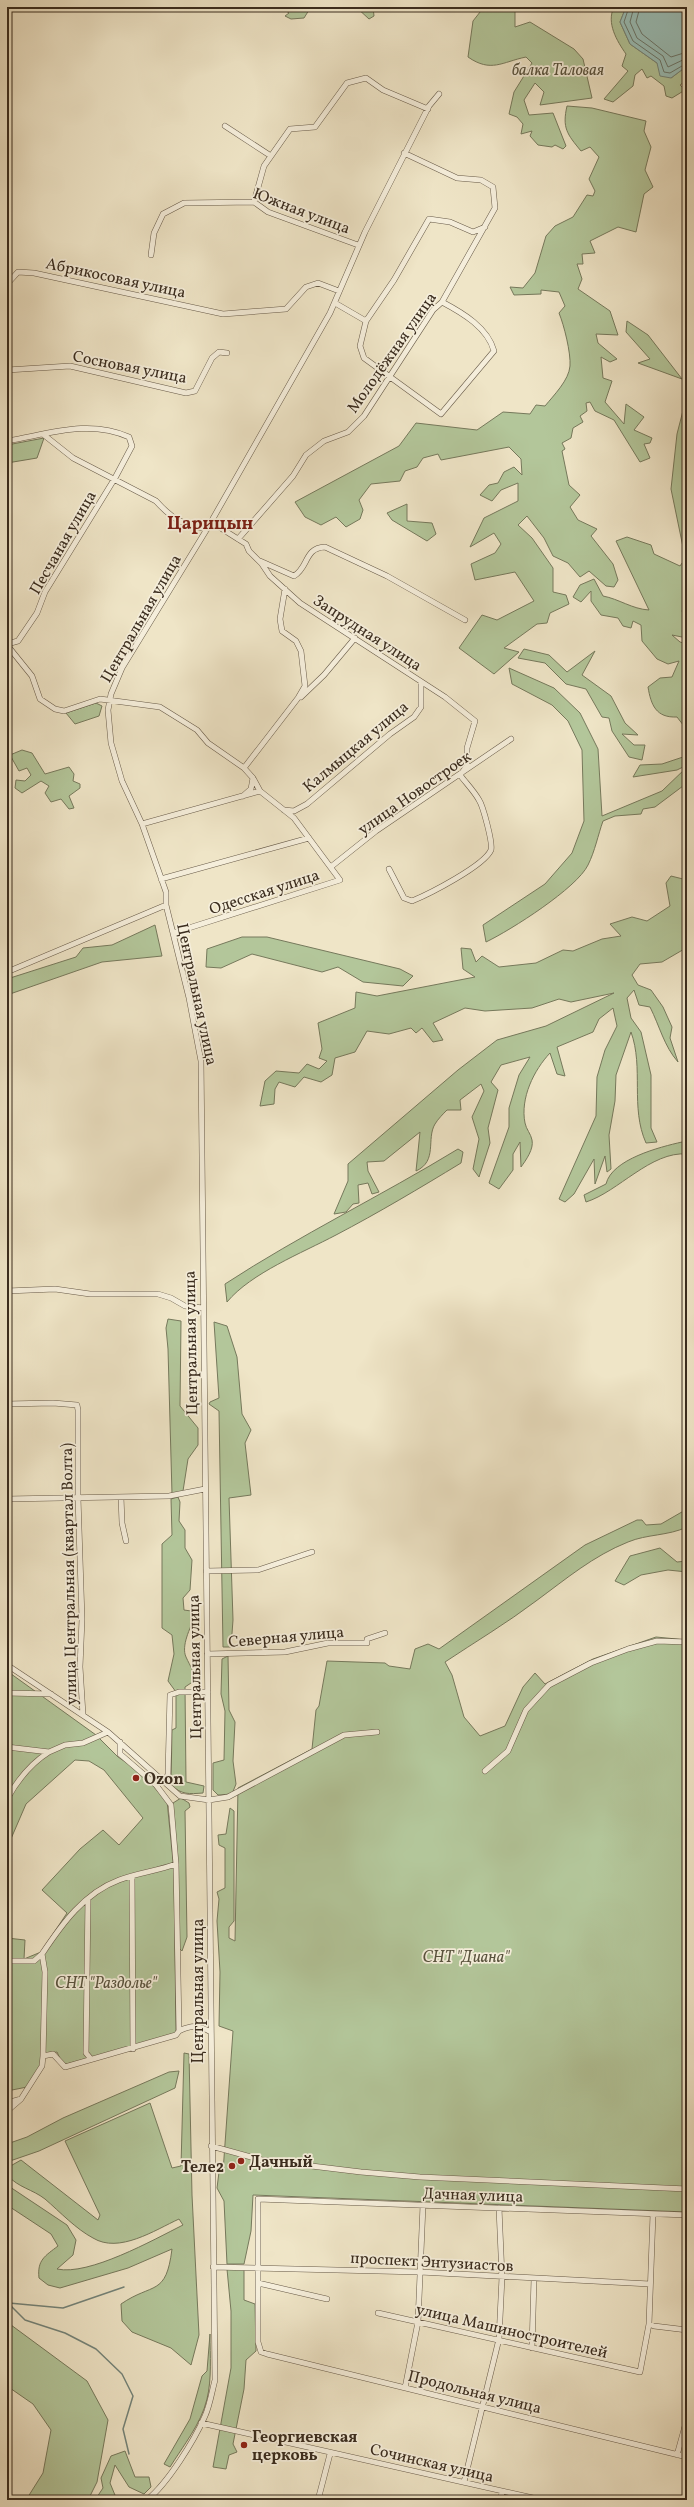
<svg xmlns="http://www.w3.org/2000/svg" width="694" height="2507" viewBox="0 0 694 2507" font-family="Vollkorn,serif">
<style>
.green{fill:#b3c69a;stroke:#76795c}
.water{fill:#9abfb8;stroke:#74847a}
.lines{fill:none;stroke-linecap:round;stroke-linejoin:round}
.shore{stroke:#6a766b;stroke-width:1}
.stream{stroke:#74847a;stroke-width:1.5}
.minor-casing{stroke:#675a48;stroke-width:6}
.minor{stroke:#f5eedb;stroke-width:5}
.poi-dot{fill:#8f2418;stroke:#f5eedb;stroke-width:1.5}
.labels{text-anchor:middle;stroke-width:3.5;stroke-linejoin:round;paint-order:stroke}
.park-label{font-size:16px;font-style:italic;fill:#58523d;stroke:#f5eedb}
.street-label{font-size:16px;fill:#3a2c1e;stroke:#f5eedb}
.poi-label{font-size:16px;font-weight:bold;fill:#3a2c1e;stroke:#f5eedb;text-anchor:start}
.quarter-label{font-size:18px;font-weight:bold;fill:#7a1f14;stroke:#f5eedb}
</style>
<rect width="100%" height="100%" fill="#efe5c7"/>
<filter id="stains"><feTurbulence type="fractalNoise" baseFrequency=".005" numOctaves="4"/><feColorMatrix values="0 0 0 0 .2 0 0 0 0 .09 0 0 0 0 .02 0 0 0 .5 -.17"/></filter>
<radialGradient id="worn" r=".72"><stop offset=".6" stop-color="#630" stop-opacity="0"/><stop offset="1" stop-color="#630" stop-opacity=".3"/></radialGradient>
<path class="green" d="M 281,7 L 306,7 L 309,10 L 304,18 L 291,19 L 285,16 L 289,13 Z
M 356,7 L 373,7 L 374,16 L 369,19 Z
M 484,7 L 515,7 L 515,27 L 530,22 L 574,49 L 583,59 L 592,98 L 540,105 L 544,92 L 535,83 L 524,100 L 529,115 L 553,113 L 566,146 L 563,149 L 555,145 L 552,147 L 538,145 L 530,136 L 532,131 L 521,134 L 523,124 L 517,117 L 509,114 L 514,92 L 532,63 L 526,57 C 502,62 491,73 468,57 L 473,21 Z
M 614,7 L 626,7 L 620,22 L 630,44 L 657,63 L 671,78 L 687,66 L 687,80 L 680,85 L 685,90 L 672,98 L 666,96 L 664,86 L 651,76 L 647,78 L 642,69 L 635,75 L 633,86 L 613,102 L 604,99 L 628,71 L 622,66 L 626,54 C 617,41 606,23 614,7 Z
M 567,106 L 592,108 L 646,121 L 644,131 L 651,147 L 645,170 L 653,187 L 644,194 L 636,232 L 618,227 L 590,241 L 595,253 L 582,254 L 583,264 L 577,264 L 582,279 L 578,289 L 610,311 L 618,335 L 596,334 L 598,343 L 617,359 L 610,362 L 601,357 L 603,378 L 612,381 L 605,402 L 624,424 L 626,404 L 644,417 L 634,430 L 652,438 L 650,443 L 644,444 L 650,458 L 640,462 L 614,420 L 595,411 L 590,402 L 586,403 L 587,411 L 580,416 L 583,422 L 573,428 L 571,438 L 562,443 L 565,449 L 562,451 L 569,485 L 580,495 L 570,507 L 578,520 L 597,529 L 591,536 L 613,564 L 618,580 L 614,587 L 606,586 L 589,571 L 580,577 L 568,563 L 553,556 L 544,538 L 527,516 L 518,525 L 532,538 L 553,568 L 553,592 L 566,595 L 569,604 L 550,613 L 547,623 L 537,624 L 504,648 L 519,652 L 494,674 L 459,648 L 482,615 L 497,620 L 534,601 L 515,572 L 475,580 L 471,564 L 495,553 L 501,544 L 494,533 L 470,547 L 484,518 L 518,501 L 518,483 L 501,490 L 492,501 L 480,495 L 489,485 L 498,483 L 504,472 L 514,467 L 522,475 L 521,459 L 509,447 L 441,460 L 438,454 L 423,458 L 417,467 L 405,471 L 400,481 L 371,484 L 359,500 L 363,510 L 360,519 L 346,527 L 336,517 L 321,525 L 305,517 L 295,502 L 399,446 L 416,423 L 477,430 L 503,412 L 530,414 L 536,405 L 545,406 C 554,395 569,380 570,366 C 571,353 564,325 559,313 L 565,306 L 559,292 L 541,290 L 541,294 L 514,295 L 510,287 L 523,288 L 535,273 L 546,236 L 555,226 L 573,217 L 587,195 L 593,196 L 595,191 L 589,179 L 599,157 L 590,147 L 581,151 C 567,134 562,128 567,106 Z
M 627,321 L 648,335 L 682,379 L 638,363 L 650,359 L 626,332 Z
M 687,395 L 687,547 L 683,547 L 671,489 L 677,434 Z
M 44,438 L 37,458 L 7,463 L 7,445 Z
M 407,504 L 407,521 L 432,523 L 436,534 L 427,541 L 392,520 L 387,513 Z
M 627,537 L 651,545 L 654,554 L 680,566 L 687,556 L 687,601 L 682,611 L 687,622 L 687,638 L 672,635 L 680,642 L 687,644 L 687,730 L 677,717 C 656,718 651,705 648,687 L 660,678 L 672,677 L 679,661 L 668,664 L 657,659 L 642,641 L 641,625 L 633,621 L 631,628 L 623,626 L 618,618 L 601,615 L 591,601 L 591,591 L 581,602 L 573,597 L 580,585 L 594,579 L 603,596 C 619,599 632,609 649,610 L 616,541 Z
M 524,649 L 549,655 L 567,672 L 595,651 L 582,675 L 611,696 L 625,723 L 638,735 L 622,734 L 634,745 L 645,745 L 642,760 L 629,757 L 612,731 L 609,718 L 602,717 L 586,689 L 566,684 L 545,663 L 518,658 Z
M 509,668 L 554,688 L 580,713 L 598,749 L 602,816 L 662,791 L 687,767 L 687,783 L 655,807 L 643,809 L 641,814 L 615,816 L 603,821 C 598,835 595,851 588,865 C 577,888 511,930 486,942 L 483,925 L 545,884 L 572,853 L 584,821 L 582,750 L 568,721 L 552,705 L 512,684 Z
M 96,703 L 102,706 L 99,716 L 75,724 L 66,713 Z
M 22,750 L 32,753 L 45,774 L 69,767 L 74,774 L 73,781 L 80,784 L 80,788 L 69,796 L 74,808 L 69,809 L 61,799 L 51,802 L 45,793 L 49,786 L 41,781 L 22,793 L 15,788 L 16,780 L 25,781 L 31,775 L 27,768 L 19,771 L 10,755 Z
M 687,752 L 687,765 L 677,770 L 633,777 L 640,765 L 662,764 L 686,756 Z
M 671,876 L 687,880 L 687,963 L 686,948 L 662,962 L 640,964 L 632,975 L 638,985 L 651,990 L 663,1007 L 672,1027 L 670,1038 L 678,1062 C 664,1046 660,1027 650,1007 L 639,1005 L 634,990 L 627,998 L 631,1018 L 641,1032 L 651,1075 L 651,1128 L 657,1142 L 646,1143 C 630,1107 644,1068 631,1032 L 616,1075 L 615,1101 L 609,1135 L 611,1169 L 607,1172 L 605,1156 L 595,1184 L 594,1159 L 574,1194 L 565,1202 L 559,1199 L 596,1116 L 597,1077 L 605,1050 L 617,1026 L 613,1008 L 599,1019 L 593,1032 L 557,1047 L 565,1076 L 557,1074 L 550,1053 C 534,1070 520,1098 525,1123 C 526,1129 531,1134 532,1140 C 534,1149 526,1160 521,1167 L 520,1142 L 513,1154 L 513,1170 L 499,1189 L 489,1183 L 509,1127 L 509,1108 L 519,1075 L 530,1057 L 501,1065 L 491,1082 L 498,1090 L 488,1128 L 490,1143 L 479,1177 L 473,1169 L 479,1139 L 472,1117 L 484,1091 L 481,1084 L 460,1100 L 461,1110 L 447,1110 C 443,1114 438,1119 435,1124 C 426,1139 438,1161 416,1171 L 420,1132 L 384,1161 L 367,1162 L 368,1171 L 379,1192 L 372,1194 L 368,1183 L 358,1185 L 359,1203 L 353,1204 L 346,1212 L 334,1214 L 348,1181 L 348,1164 L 458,1070 L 497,1040 L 546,1026 L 614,993 L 571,1002 L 559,999 L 532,1008 L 485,1011 L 465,1008 L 433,1023 L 443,1040 L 433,1042 L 422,1028 L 416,1033 L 411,1028 L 389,1034 L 367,1031 L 355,1052 L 335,1058 L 332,1075 L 321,1082 L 304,1077 L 295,1087 L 279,1082 L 275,1089 L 274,1104 L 260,1106 L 265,1081 L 276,1071 L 299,1073 L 307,1064 L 319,1069 L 327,1061 L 319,1058 L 322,1049 L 318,1023 L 355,1008 L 356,992 L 377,996 L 475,977 L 463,969 L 461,948 L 471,949 L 476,962 L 482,956 L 499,967 L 536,963 L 563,950 L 573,951 L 602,939 L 621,936 L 610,924 L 632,917 L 647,921 L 670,906 L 666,883 Z
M 155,925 L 162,956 L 102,962 L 7,995 L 7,979 L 76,957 L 83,948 L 112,945 Z
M 242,937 L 267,937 L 400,969 L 413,976 L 403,986 L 363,982 L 338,967 L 322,972 L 252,954 L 221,968 L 206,967 L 207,949 Z
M 682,1142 L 687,1142 L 687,1154 C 651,1151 618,1192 586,1202 L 584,1195 L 606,1184 C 612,1159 660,1147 682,1142 Z
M 458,1149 L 463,1152 L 461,1163 C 420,1188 378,1213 336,1235 C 302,1253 251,1273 227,1302 L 225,1284 C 300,1235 381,1196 458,1149 Z
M 168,1319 L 181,1321 L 180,1406 L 198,1428 L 198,1445 L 188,1459 L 183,1491 L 172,1494 L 168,1349 L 166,1328 Z
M 214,1322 L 227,1326 L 237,1357 L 242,1414 L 251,1430 L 245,1443 L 251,1495 L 229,1498 L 233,1620 L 231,1647 L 223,1647 L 219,1411 L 209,1404 L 210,1402 L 219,1398 Z
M 178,1497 L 180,1502 L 179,1521 L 185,1530 L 185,1548 L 192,1560 L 190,1590 L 183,1598 L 184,1610 L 191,1611 L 195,1617 C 190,1628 181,1646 186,1657 C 191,1668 193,1668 194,1681 L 185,1687 L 186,1782 L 204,1786 L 203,1793 C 189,1794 182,1795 171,1785 L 172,1730 L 176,1728 L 176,1692 L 168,1681 L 174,1654 L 172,1635 L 162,1628 L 162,1544 L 172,1535 L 171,1499 Z
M 687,1509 L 687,1527 C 668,1536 647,1534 628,1542 C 593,1556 566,1579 536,1601 C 507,1623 475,1642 445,1662 L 452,1675 L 464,1717 L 480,1736 L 505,1726 L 523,1687 L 535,1673 L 545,1684 L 593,1659 L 656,1637 L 687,1640 L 687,2212 L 253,2195 L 251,2231 L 244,2264 L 227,2264 L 224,2201 L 217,2188 L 219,2172 L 223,2172 L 233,2031 L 219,2026 L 220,1972 L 217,1921 L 219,1899 L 217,1892 L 225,1888 L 225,1848 L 219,1845 L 218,1835 L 226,1834 L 230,1808 L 234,1811 L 234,1921 L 229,1927 L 229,1938 L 235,1941 L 238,1788 L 312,1749 L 316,1710 L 319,1706 L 327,1661 L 385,1663 L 389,1666 L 410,1669 L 415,1649 L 428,1644 L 439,1649 L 585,1545 L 637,1520 L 642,1520 L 646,1525 L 661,1524 Z
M 660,1548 L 677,1562 L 687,1561 L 687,1572 L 668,1570 L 641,1575 L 624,1585 L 615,1581 L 630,1556 Z
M 228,1656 L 229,1710 L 235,1722 L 233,1761 L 236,1784 L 232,1794 L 218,1795 L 213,1790 L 213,1763 L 224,1760 L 225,1711 L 221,1694 L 222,1659 Z
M 7,1671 L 96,1735 L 118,1757 L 139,1771 L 167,1801 L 174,1871 L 176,2035 L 63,2065 L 57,2052 L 41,2055 L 40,2069 L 27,2087 L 7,2091 L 7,1938 L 25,1940 L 24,1959 L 41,1952 L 67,1913 L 42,1890 L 80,1849 L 103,1830 L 119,1845 L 143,1818 L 104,1770 L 89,1761 L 75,1760 L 26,1804 L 7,1848 Z
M 181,1798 L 189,1803 L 190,1807 L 185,1811 L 187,1937 L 182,1951 L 178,1947 L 173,1803 Z
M 184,2053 L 189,2054 L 192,2195 L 199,2335 L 191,2365 L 171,2348 L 132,2332 L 122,2321 L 121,2304 C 153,2282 166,2297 172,2249 L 128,2268 L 60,2288 L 48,2285 L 39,2278 C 37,2260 45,2256 58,2246 L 51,2234 L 7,2205 L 7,2185 L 67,2225 L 76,2240 L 73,2255 L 57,2269 C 89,2276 153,2240 183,2225 L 179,2219 C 155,2230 119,2254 93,2238 C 76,2229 60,2212 45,2199 C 32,2189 19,2188 7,2175 L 7,2168 L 21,2160 L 98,2220 L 100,2215 L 65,2141 L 150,2103 L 172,2168 L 181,2166 Z
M 179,2071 L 175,2088 L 39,2151 L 7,2162 L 7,2144 L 27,2137 L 63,2118 L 169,2072 Z
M 227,2269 L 244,2269 L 244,2300 L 255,2304 L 256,2351 L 246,2360 L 244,2389 L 233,2444 L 237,2452 L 229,2455 L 226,2469 L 213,2467 L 231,2368 L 231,2311 Z
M 7,2322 L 87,2381 L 108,2420 L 97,2482 L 88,2500 L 26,2500 L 43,2473 L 51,2430 L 33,2404 L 7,2386 Z
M 210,2334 C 210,2356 212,2378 207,2399 C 201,2424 183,2446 170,2467 L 164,2464 L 190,2419 L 202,2376 L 207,2371 Z
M 125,2451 L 135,2477 L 149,2477 L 151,2487 L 144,2494 L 129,2487 L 115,2465 L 110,2483 L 117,2500 L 95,2500 L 103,2488 L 101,2478 L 111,2456 Z"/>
<path class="water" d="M 626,7 L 687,7 L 687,66 L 671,78 L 660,76 L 657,63 L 630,44 L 620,22 Z"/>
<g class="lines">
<path class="shore" d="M 629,7 L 624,22 L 633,41 L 660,60 L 664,72 L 670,73 L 687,63
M 634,7 L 630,22 L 637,38 L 663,56 L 668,67 L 687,58
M 640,7 L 636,22 L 642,34 L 671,57 L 687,52"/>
<path class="stream" d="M 7,2302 L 25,2320 L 65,2333 L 96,2349 L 122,2374 L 133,2396 L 123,2429 L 129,2454
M 9,2303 L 63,2308 L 124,2287"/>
<g class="minor-casing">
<path id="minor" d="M 225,126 L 271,156
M 254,202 L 264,166 L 290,129 L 315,127 L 347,83 L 366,78 L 383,90 L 428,109
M 151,255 L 154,233 L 163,214 L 184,203 L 254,202 L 268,212 L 358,245
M 7,284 L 18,272 L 34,273 L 223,314 L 286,309 L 306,287 L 318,283 L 339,291
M 335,303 L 366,321 L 360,346 L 364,358 L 441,414 L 494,351 C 488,328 463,313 442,302
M 366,321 L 394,280 L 429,219 L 450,222 L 473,232 L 485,227
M 7,370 L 70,366 L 186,393 L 195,391 L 212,358 L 219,352 L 227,353
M 44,435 L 73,458 L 156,501 C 172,519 183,525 207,529
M 7,441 C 49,434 89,419 129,437 L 132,446 L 115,478 L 45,592 L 37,613 L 18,641 L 7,644
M 211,522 L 246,544 L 249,551 L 262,564 L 270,576 L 300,603 L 445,697 L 475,721 L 467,748 L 467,766 L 460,775 C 466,783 474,791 479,800 C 483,806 493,843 491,850 C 484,866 429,894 412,901 L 404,898 L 389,869
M 238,539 L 293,476 L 306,455 L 324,441 L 348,432 L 364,416 L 433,310 L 442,302 L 495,208 L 493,187 L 481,180 L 457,178 L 404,153
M 260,561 L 294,576 C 309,567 304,548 325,547 L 387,576 L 465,620
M 7,645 L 32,676 L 40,699 L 55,709 L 64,711 L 100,699 L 160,707 L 197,730 L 208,743 L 244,768
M 301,697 L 324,675 L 355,638
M 243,796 L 251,789 L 253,778 L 244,768 L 298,698 L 305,686 L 301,651 L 296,641 L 282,631 L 280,619 L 285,589
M 284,810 L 294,811 L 307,804 L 390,734 L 414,717 L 421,707 L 421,682
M 142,824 L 260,791
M 332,866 L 376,831 L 511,739
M 161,879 L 309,838
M 173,933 L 340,880 L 294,818 L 260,791 L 253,778
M 7,972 L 166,905
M 7,1291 L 55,1289 L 90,1294 L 158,1294 L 171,1298 L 185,1306 L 203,1308
M 7,1404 L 53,1403 L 77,1405 L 78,1410 L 78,1498 L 82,1619 L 80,1667 L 83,1715
M 121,1497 L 122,1523 L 126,1541
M 7,1499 L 169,1496 L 205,1489
M 206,1571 L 258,1570 L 312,1552
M 207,1654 L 285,1652 L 328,1643 L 367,1643 L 367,1639 L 385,1633
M 7,1665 L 108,1732 L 180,1796 L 209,1800 L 228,1797 L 344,1735 L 377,1732
M 7,1693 L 51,1694
M 120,1742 L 120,1754 L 156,1785 L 171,1805 L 176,1864 L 179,2031 C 192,2025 198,2025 211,2032
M 7,1747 L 49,1752 L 65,1745 L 83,1743 L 108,1732
M 485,1771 L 508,1751 L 526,1710 L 549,1685 L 591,1663 L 628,1649 L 657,1641 L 687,1642
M 165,1783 L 168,1774 L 170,1695 L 179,1692 L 208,1692
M 7,1799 C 18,1779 30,1764 49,1752
M 176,1864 C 157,1871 137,1873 119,1880 C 84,1893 62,1924 42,1954 L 45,1972 L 43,2056 L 53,2054 L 65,2067 L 176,2035 L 179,2031
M 132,1877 L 133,2049
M 88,1899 L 86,2053 L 91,2059
M 7,1961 L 34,1961 L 42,1954
M 7,2103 L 21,2099 L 42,2066 L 43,2056
M 7,2111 L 21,2099
M 211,2146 L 262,2160 L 361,2172 L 420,2177 L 687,2189
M 687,2215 L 258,2199 L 258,2342 L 261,2352 L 267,2354 L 687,2457
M 213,2267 L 420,2272 L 650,2284
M 258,2283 L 327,2299
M 378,2313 L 640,2372 L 649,2324 L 653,2214
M 649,2324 L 654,2326 L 687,2330
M 532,2348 L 534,2279
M 405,2388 L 418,2322 L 423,2205
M 201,2423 L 542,2500
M 677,2455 L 687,2419
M 464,2482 L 499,2339 L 502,2277 L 499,2208
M 147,2500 C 168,2483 194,2441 205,2416 C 210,2405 212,2391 215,2380 L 201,1061 L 189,998 L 166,905 L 166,892 L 142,824 L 122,781 L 111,743 L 108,710 L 111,694 L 122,668 L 207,529 L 330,313 L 365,232 L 429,106 L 439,94
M 318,2500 L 330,2454
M 501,2500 L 502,2491"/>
</g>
<use href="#minor" class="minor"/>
</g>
<g class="poi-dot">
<circle cx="136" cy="1778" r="4"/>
<circle cx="241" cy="2161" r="4"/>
<circle cx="232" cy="2166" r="4"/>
<circle cx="244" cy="2445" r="4"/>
</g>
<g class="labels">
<g class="park-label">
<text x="558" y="75">балка Таловая</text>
<text x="466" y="1962">СНТ "Диана"</text>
<text x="106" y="1988">СНТ "Раздолье"</text>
</g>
<g class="street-label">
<text transform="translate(302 210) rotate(21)" y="6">Южная улица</text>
<text transform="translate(116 277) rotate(12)" y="6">Абрикосовая улица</text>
<text transform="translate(391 352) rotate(-55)" y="6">Молодёжная улица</text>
<text transform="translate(130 366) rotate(11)" y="6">Сосновая улица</text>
<text transform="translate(62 542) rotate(-60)" y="6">Песчаная улица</text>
<text transform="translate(140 618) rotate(-60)" y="6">Центральная улица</text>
<text transform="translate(368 632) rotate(33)" y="6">Запрудная улица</text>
<text transform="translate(355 746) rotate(-40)" y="6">Калмыцкая улица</text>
<text transform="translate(414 792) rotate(-35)" y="6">улица Новостроек</text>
<text transform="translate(264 891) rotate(-18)" y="6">Одесская улица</text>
<text transform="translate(198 994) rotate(78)" y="6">Центральная улица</text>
<text transform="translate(190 1343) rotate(-91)" y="6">Центральная улица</text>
<text transform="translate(68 1574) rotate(-91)" y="6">улица Центральная (квартал Волта)</text>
<text transform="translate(286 1636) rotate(-5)" y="6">Северная улица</text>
<text transform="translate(194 1667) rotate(-91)" y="6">Центральная улица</text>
<text transform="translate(197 1991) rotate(-90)" y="6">Центральная улица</text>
<text transform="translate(473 2194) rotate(2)" y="6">Дачная улица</text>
<text transform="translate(432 2261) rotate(3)" y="6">проспект Энтузиастов</text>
<text transform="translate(512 2330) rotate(13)" y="6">улица Машиностроителей</text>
<text transform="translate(475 2391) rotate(14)" y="6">Продольная улица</text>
<text transform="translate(432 2462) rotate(13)" y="6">Сочинская улица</text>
</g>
<g class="poi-label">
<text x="144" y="1784">Ozon</text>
<text x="249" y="2167">Дачный</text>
<text x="224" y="2172" text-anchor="end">Теле2</text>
<text x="252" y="2442">Георгиевская<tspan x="252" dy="18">церковь</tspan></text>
</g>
<g class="quarter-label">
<text x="210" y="529">Царицын</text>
</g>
</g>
<rect width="694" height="2507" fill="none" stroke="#efe5c7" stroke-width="24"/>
<rect x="8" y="8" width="678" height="2491" fill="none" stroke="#3a2c1e" stroke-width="2"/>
<rect x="12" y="12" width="670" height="2483" fill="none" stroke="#3a2c1e"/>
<rect width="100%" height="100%" filter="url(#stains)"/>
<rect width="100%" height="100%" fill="url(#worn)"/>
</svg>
